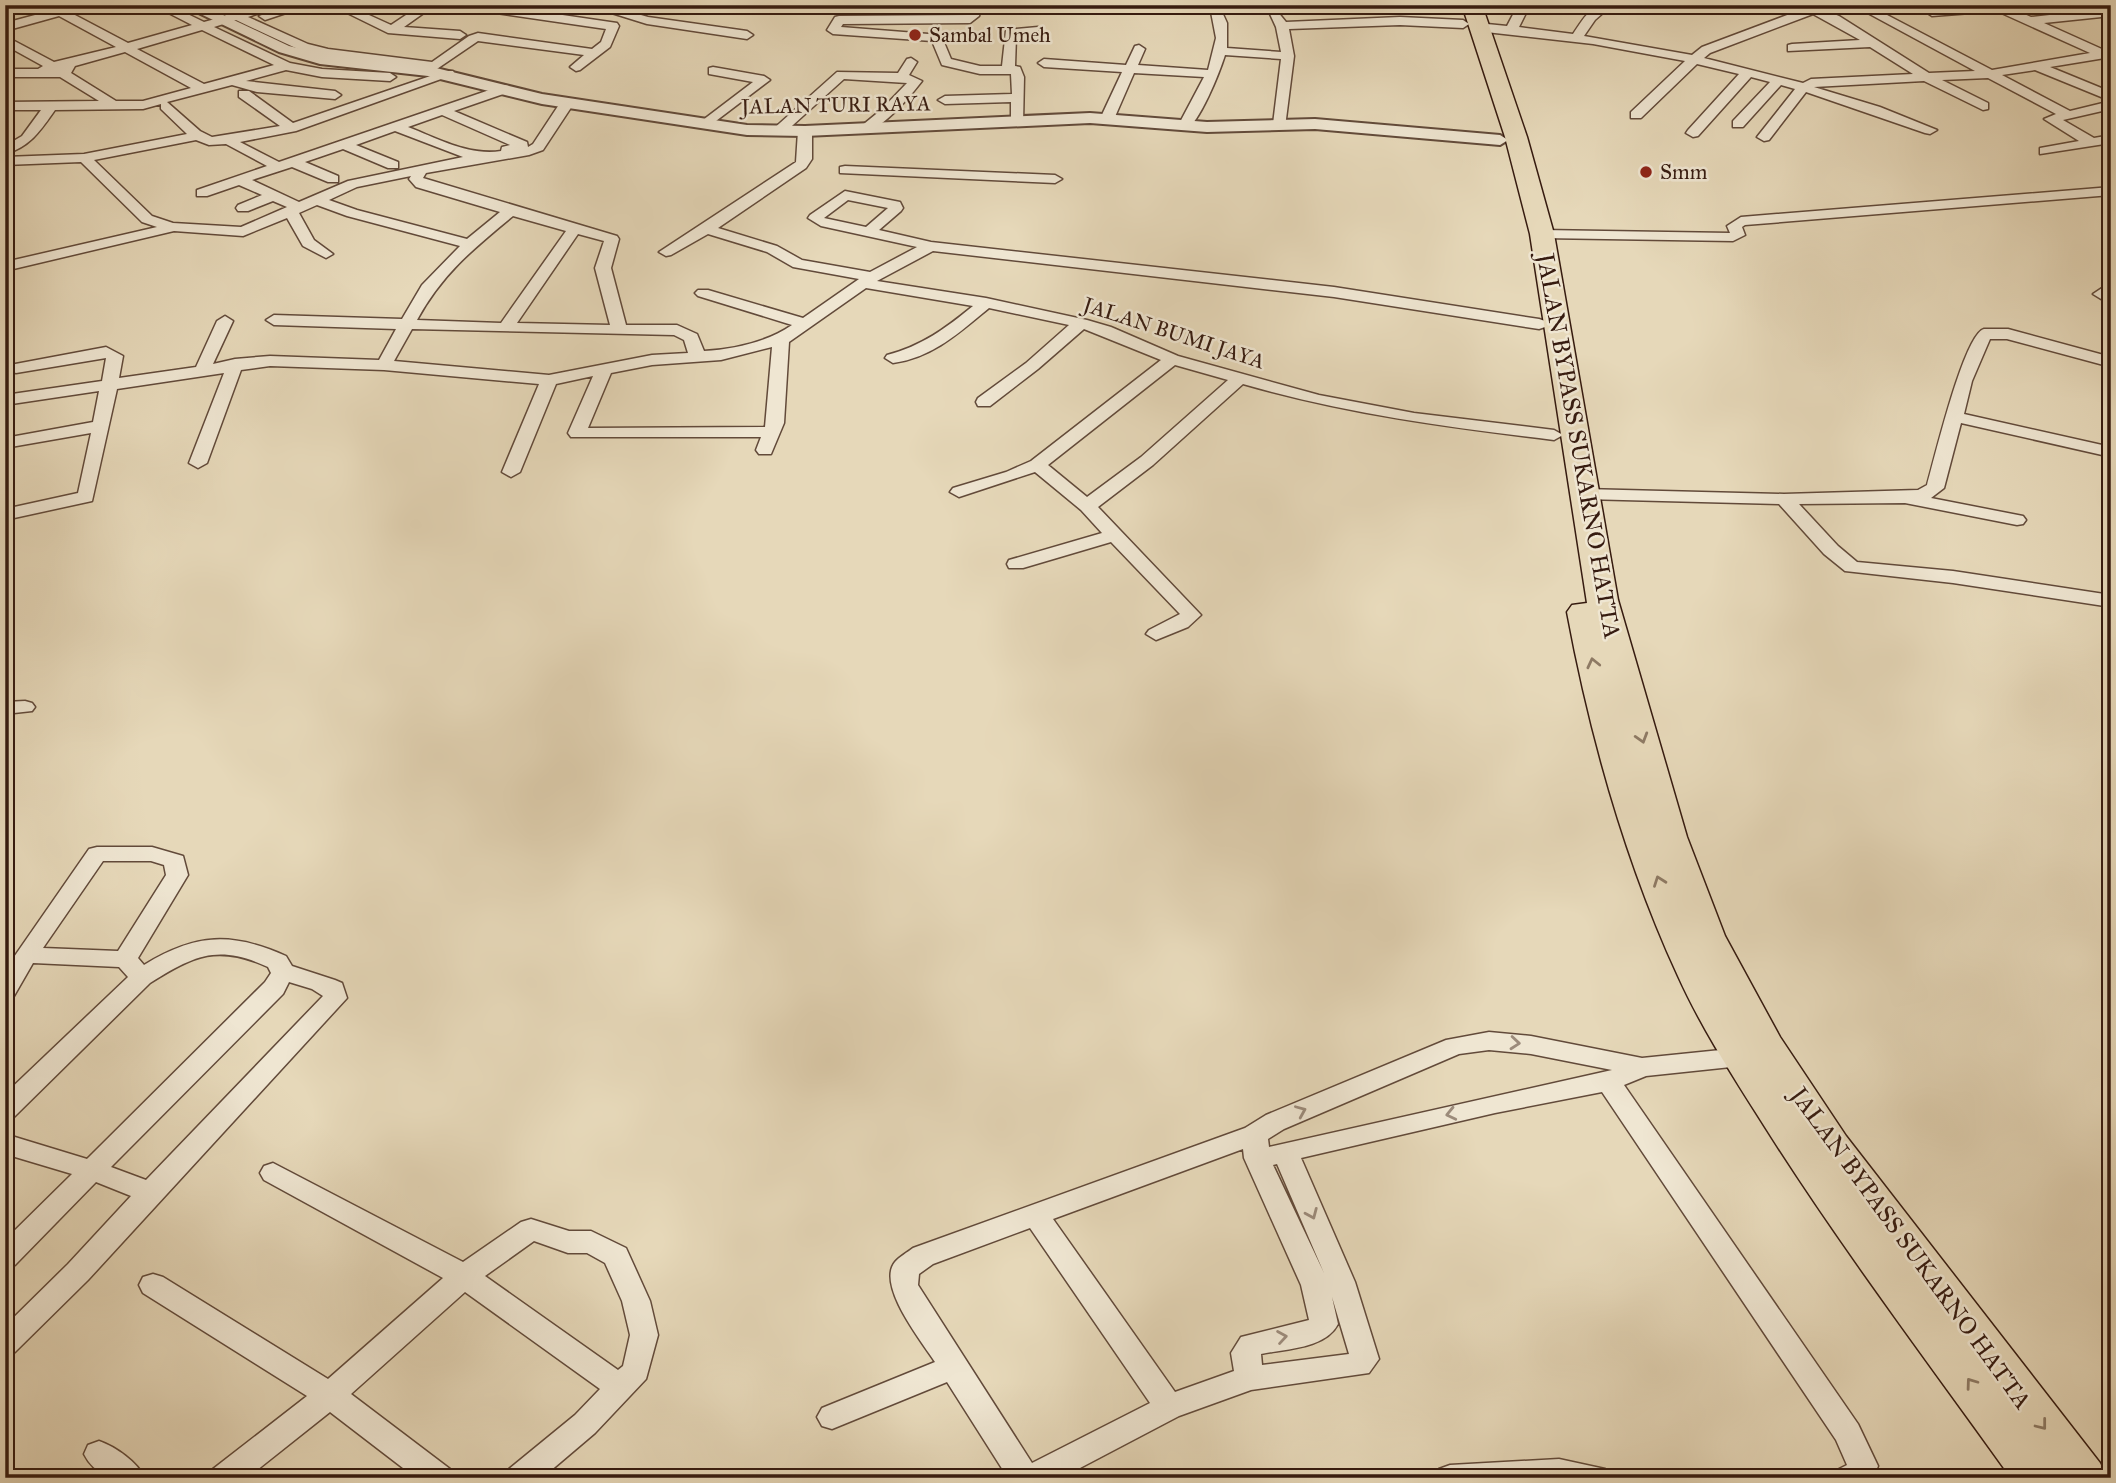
<svg xmlns="http://www.w3.org/2000/svg" width="2116" height="1483" viewBox="0 0 2116 1483" font-family="'IM FELL Great Primer',serif">
<style>
.lines{fill:none;stroke-linecap:round;stroke-linejoin:round}
.minor-casing{stroke:#624a3a;stroke-width:3}
.tertiary-casing{stroke:#624a3a;stroke-width:4}
.trunk-casing{stroke:#361b10;stroke-width:3}
.minor{fill:#efe6d2;fill-rule:evenodd}
.tertiary{fill:#efe6d2;fill-rule:evenodd}
.trunk{fill:#e6d8b9;fill-rule:evenodd}
.oneway{stroke:#8e7a64}
.oneway2{stroke:#9c8b7b}
.poi-dot{fill:#8f2418;stroke:#efe6d2;stroke-width:2.5}
.labels{text-anchor:middle;stroke-width:5;stroke-linejoin:round;paint-order:stroke}
.far-poi-label{font-size:21px;fill:#361b10;stroke:#efe6d2;text-anchor:start}
.far-street-label{font-size:21px;fill:#361b10;stroke:#efe6d2}
.street-label{font-size:24px;fill:#361b10;stroke:#efe6d2}
</style>
<rect width="100%" height="100%" fill="#e6d8b9"/>
<filter id="stains"><feTurbulence type="fractalNoise" baseFrequency=".00286" numOctaves="4"/><feColorMatrix values="0 0 0 0 .2 0 0 0 0 .09 0 0 0 0 .02 0 0 0 .5 -.17"/></filter>
<radialGradient id="worn" r=".72"><stop offset=".6" stop-color="#630" stop-opacity="0"/><stop offset="1" stop-color="#630" stop-opacity=".3"/></radialGradient>
<g class="lines">
<g class="minor-casing">
<path id="minor" d="M 13,5 L 26,5 L 27,7 L 21,11 Z
M 44,5 L 56,5 L 128,43 L 192,25 L 153,5 L 169,5 L 204,22 L 226,16 L 206,5 L 222,5 L 238,12 L 262,5 L 282,5 L 248,17 L 308,44 L 328,49 L 432,62 L 469,36 L 478,33 L 592,49 L 601,42 L 606,29 L 469,9 L 463,5 L 495,5 L 617,23 L 619,26 L 610,47 L 580,70 L 576,71 L 570,67 L 584,55 L 478,41 L 428,75 L 424,74 L 423,68 L 328,57 L 300,50 L 236,20 L 214,27 L 290,63 L 322,69 L 390,73 L 396,77 L 390,81 L 322,77 L 286,70 L 246,81 L 335,91 L 341,95 L 335,99 L 257,92 L 232,85 L 167,102 L 200,131 L 212,137 L 280,126 L 239,97 L 239,91 L 249,91 L 293,123 L 445,71 L 453,71 L 455,74 L 296,131 L 240,142 L 279,162 L 504,85 L 509,86 L 509,92 L 454,111 L 527,142 L 528,147 L 533,144 L 562,100 L 572,100 L 574,103 L 543,150 L 529,155 L 426,173 L 423,178 L 617,236 L 619,239 L 611,268 L 626,325 L 677,325 L 697,334 L 704,351 C 735,349 767,342 792,325 L 698,296 L 695,293 L 698,290 L 708,290 L 803,318 L 859,279 L 793,267 L 767,252 L 708,234 L 671,255 L 666,256 L 659,252 L 796,162 L 798,131 L 805,127 L 812,131 L 812,159 L 806,168 L 718,228 L 777,246 L 802,260 L 870,272 L 917,247 L 821,226 L 808,218 L 810,215 L 845,191 L 900,202 L 903,208 L 901,211 L 879,230 L 931,242 L 1334,287 L 1539,319 L 1545,321 L 1547,324 L 1545,327 L 1539,329 L 1334,297 L 933,251 L 877,281 L 986,298 L 1087,320 L 1111,327 L 1178,356 L 1319,395 L 1414,413 L 1554,430 L 1563,435 L 1554,440 C 1447,427 1347,414 1243,384 L 1153,465 L 1098,507 L 1201,615 L 1188,627 L 1156,640 L 1146,634 L 1149,630 L 1180,614 L 1111,542 L 1023,568 L 1009,568 L 1007,564 L 1009,560 L 1102,533 L 1081,510 L 1035,472 L 959,497 L 950,492 L 953,488 L 1006,472 L 1031,461 L 1161,360 L 1084,329 L 1038,369 L 990,406 L 978,406 L 976,402 L 978,398 L 1026,363 L 1069,325 L 989,308 C 960,332 932,358 893,363 L 885,358 L 887,355 C 922,346 946,328 973,306 L 866,288 L 789,342 L 784,423 L 771,454 L 759,454 L 756,450 L 761,437 L 571,437 L 568,433 L 593,376 L 556,384 L 520,472 L 511,477 L 502,472 L 539,384 L 384,370 L 270,366 L 241,370 L 207,463 L 198,468 L 189,463 L 224,373 L 117,389 L 92,501 L 5,520 L 5,509 L 78,493 L 91,433 L 5,448 L 5,438 L 93,422 L 99,391 L 5,405 L 5,395 L 102,381 L 106,358 L 16,373 L 10,371 L 8,368 L 10,365 L 106,347 L 123,356 L 119,378 L 196,367 L 217,321 L 225,316 L 233,321 L 213,364 L 235,359 L 270,356 L 379,360 L 396,329 L 274,325 L 266,320 L 274,315 L 402,319 L 422,285 L 460,246 L 347,216 L 317,205 L 299,213 L 314,240 L 333,254 L 326,258 L 303,246 L 287,218 L 243,236 L 174,231 L 5,271 L 5,262 L 157,227 L 142,222 L 81,162 L 5,165 L 5,157 L 84,154 L 187,134 L 161,109 L 161,104 L 143,109 L 55,110 C 41,130 30,147 5,154 L 5,146 L 22,136 L 41,110 L 5,110 L 5,102 L 99,101 L 60,77 L 5,77 L 5,69 L 38,69 L 43,66 L 5,45 L 5,36 L 54,62 L 116,47 L 59,16 L 5,31 L 5,23 L 50,11 ZM 202,30 L 274,65 L 204,84 L 137,49 ZM 125,52 L 191,88 L 143,101 L 116,101 L 71,73 L 75,66 ZM 442,115 L 510,145 L 502,147 L 501,151 C 469,156 439,139 408,127 ZM 395,131 L 463,157 L 348,181 L 299,202 L 252,180 L 292,167 L 328,182 L 338,182 L 338,176 L 305,162 L 343,149 L 388,168 L 398,168 L 398,162 L 356,145 ZM 196,140 L 209,145 L 226,144 L 267,166 L 197,190 L 197,196 L 207,196 L 239,185 L 262,195 L 238,205 L 236,208 L 238,211 L 248,211 L 273,201 L 287,207 L 241,227 L 173,223 L 152,216 L 94,160 ZM 411,176 L 409,179 L 416,187 L 500,212 L 467,239 L 357,210 L 329,200 L 357,187 ZM 848,200 L 888,208 L 866,227 L 824,218 ZM 513,216 L 566,231 L 501,323 L 417,320 C 442,274 473,249 513,216 ZM 578,234 L 604,241 L 595,268 L 610,325 L 517,323 ZM 412,329 L 674,335 L 684,340 L 688,353 L 652,355 L 549,375 L 394,361 ZM 772,347 L 765,427 L 588,428 L 611,373 L 652,365 L 721,360 ZM 1175,365 L 1228,380 L 1141,457 L 1087,497 L 1048,465 Z
M 290,5 L 310,5 L 265,20 L 259,16 Z
M 331,5 L 347,5 L 391,25 L 421,5 L 435,5 L 404,27 L 460,31 L 466,35 L 460,39 L 388,33 Z
M 586,5 L 606,5 L 648,17 L 747,31 L 753,35 L 747,39 L 647,24 Z
M 970,5 L 982,5 L 979,16 L 970,23 L 843,24 L 841,27 L 941,35 L 951,59 L 980,66 L 1002,66 L 1006,30 L 1038,27 L 1038,33 L 1016,36 L 1015,66 L 1020,67 L 1024,77 L 1023,123 L 1018,124 L 1011,120 L 1011,102 L 945,104 L 938,100 L 945,96 L 1012,94 L 1011,74 L 980,74 L 942,65 L 932,41 L 833,34 L 827,30 L 835,17 L 839,16 L 967,15 Z
M 1071,5 L 1277,5 L 1280,8 L 1277,11 L 1286,22 L 1400,17 L 1463,20 L 1469,24 L 1463,28 L 1400,25 L 1289,29 L 1294,56 L 1285,127 L 1275,127 L 1273,124 L 1281,59 L 1225,55 C 1220,71 1199,125 1185,130 L 1178,126 L 1204,77 L 1134,73 L 1114,119 L 1107,123 L 1100,119 L 1122,72 L 1044,67 L 1038,63 L 1044,59 L 1126,65 L 1135,46 L 1139,45 L 1145,49 L 1138,65 L 1208,70 L 1216,38 L 1211,12 L 1093,13 ZM 1222,12 L 1272,12 L 1270,14 L 1276,27 L 1281,52 L 1227,48 L 1227,23 Z
M 1518,5 L 1530,5 L 1519,27 L 1573,34 C 1585,17 1589,5 1612,5 L 1595,20 L 1584,36 L 1692,55 L 1702,47 L 1803,9 L 1803,5 L 1831,5 L 1824,10 L 1839,16 L 1929,73 L 1975,71 L 1853,5 L 1868,5 L 1992,70 L 2090,53 L 1997,11 L 1932,16 L 1926,12 L 1928,9 L 2004,5 L 2031,17 L 2111,8 L 2111,16 L 2044,23 L 2104,50 L 2111,49 L 2111,57 L 2050,67 L 2111,92 L 2111,101 L 2035,70 L 2002,75 L 2070,111 L 2111,101 L 2111,109 L 2063,120 L 2094,138 L 2111,135 L 2111,143 L 2040,154 L 2040,148 L 2079,141 L 2044,119 L 2056,114 L 1988,78 L 1942,80 L 1988,103 L 1988,109 L 1983,110 L 1924,81 L 1814,87 L 1880,107 L 1937,130 L 1930,134 L 1925,133 L 1806,92 L 1769,140 L 1764,141 L 1757,137 L 1795,89 L 1781,85 L 1743,127 L 1733,127 L 1733,121 L 1770,82 L 1751,77 L 1698,136 L 1693,137 L 1686,133 L 1688,130 L 1739,74 L 1697,64 L 1641,118 L 1631,118 L 1631,112 L 1685,61 L 1593,44 L 1477,31 L 1471,27 L 1477,23 L 1507,26 ZM 1813,14 L 1860,40 L 1792,44 L 1788,45 L 1788,51 L 1870,47 L 1913,74 L 1811,79 L 1803,83 L 1704,58 L 1710,53 Z
M 911,58 L 917,62 L 909,75 L 922,81 C 911,95 880,134 861,131 L 859,128 L 881,110 L 907,83 L 844,79 L 783,134 L 778,135 L 771,131 L 837,72 L 898,73 L 907,59 Z
M 713,67 L 764,76 L 770,80 L 708,127 L 703,126 L 703,120 L 753,82 L 709,74 L 709,68 Z
M 845,166 L 1055,175 L 1062,179 L 1055,183 L 840,173 L 840,167 Z
M 2111,187 L 2111,195 L 1745,225 L 1742,227 L 1745,235 L 1733,241 L 1542,238 L 1535,234 L 1542,230 L 1730,233 L 1727,226 L 1741,217 Z
M 2111,282 L 2111,305 L 2093,294 Z
M 1984,329 L 2008,329 L 2111,357 L 2111,367 L 2007,339 L 1990,339 L 1972,381 L 1964,414 L 2111,447 L 2111,457 L 1961,423 L 1944,488 L 1931,498 L 2023,516 L 2026,520 L 2023,524 L 2017,525 L 1905,503 L 1799,504 L 1838,546 L 1857,562 L 1953,571 L 2111,595 L 2111,607 L 1953,583 L 1845,571 L 1824,554 L 1779,504 L 1584,499 L 1575,494 L 1584,489 L 1784,494 L 1918,490 L 1927,485 C 1934,461 1964,334 1984,329 Z
M 25,701 L 32,703 L 35,707 L 32,711 L 5,714 L 5,702 Z
M 97,847 L 152,847 L 183,856 L 188,875 L 138,958 L 144,965 C 196,933 232,932 286,956 L 292,966 L 335,980 L 342,983 L 347,998 L 88,1280 L 15,1352 L 5,1356 L 5,1326 L 68,1264 L 131,1196 L 96,1182 L 15,1265 L 5,1268 L 5,1240 L 72,1174 L 5,1154 L 5,1134 L 87,1159 L 265,982 L 271,973 L 268,967 C 218,944 195,955 150,983 L 14,1117 L 5,1119 L 5,1094 L 128,977 L 119,967 L 33,963 L 14,996 L 5,998 L 5,970 L 89,849 ZM 103,861 L 151,861 L 164,865 L 166,875 L 118,951 L 43,948 ZM 289,982 L 312,989 L 323,996 L 146,1180 L 111,1167 L 283,994 Z
M 1489,1032 L 1531,1036 L 1642,1058 L 1750,1047 L 1759,1050 L 1762,1056 L 1759,1062 L 1750,1065 L 1646,1076 L 1624,1085 L 1858,1424 L 1878,1466 L 1873,1478 L 1835,1478 L 1839,1469 L 1847,1465 L 1836,1440 L 1602,1092 L 1495,1113 L 1301,1158 L 1355,1282 L 1379,1359 L 1369,1373 L 1251,1390 L 1179,1416 L 1061,1478 L 1008,1478 L 947,1382 L 832,1429 L 822,1426 L 817,1417 L 822,1408 L 935,1362 C 922,1342 876,1285 895,1262 C 899,1257 908,1252 913,1248 L 1245,1128 L 1266,1115 L 1446,1040 ZM 1489,1050 L 1531,1054 L 1612,1070 L 1269,1147 L 1268,1139 L 1284,1129 L 1459,1054 ZM 1243,1149 L 1244,1158 L 1301,1285 L 1309,1320 L 1241,1337 L 1231,1353 L 1234,1371 L 1175,1392 L 1053,1219 ZM 1277,1164 L 1324,1273 L 1273,1165 ZM 1030,1228 L 1150,1403 L 1032,1463 L 918,1285 L 919,1274 L 933,1264 ZM 1332,1297 L 1349,1354 L 1262,1365 L 1261,1354 C 1285,1349 1325,1349 1338,1324 Z
M 273,1163 L 463,1262 L 521,1222 L 531,1219 L 569,1231 L 591,1231 L 626,1248 L 650,1301 L 658,1335 L 646,1379 L 595,1433 L 542,1478 L 505,1478 L 509,1469 L 575,1415 L 600,1389 L 465,1292 L 351,1394 L 450,1469 L 454,1478 L 416,1478 L 330,1412 L 247,1478 L 209,1478 L 213,1469 L 307,1396 L 143,1293 L 139,1285 L 143,1277 L 153,1274 L 163,1277 L 328,1379 L 443,1278 L 264,1180 L 260,1173 L 264,1166 ZM 534,1241 L 568,1253 L 587,1253 L 605,1263 L 622,1301 L 630,1335 L 623,1366 L 618,1370 L 485,1276 Z
M 99,1441 C 116,1447 137,1462 145,1478 C 119,1478 97,1480 84,1454 L 88,1445 Z
M 1559,1459 L 1605,1469 L 1609,1478 L 1435,1478 L 1439,1469 L 1450,1465 Z"/>
</g>
<g class="tertiary-casing">
<path id="tertiary" d="M 182,5 L 202,5 L 289,46 L 321,54 L 428,66 L 542,94 L 747,125 L 805,126 L 1090,113 L 1207,122 L 1315,119 L 1500,135 L 1508,140 L 1500,145 L 1315,129 L 1207,132 L 1090,123 L 805,136 L 747,135 L 542,104 L 428,76 L 320,64 L 279,52 Z"/>
</g>
<g class="trunk-casing">
<path id="trunk" d="M 1462,5 L 1482,5 L 1527,137 L 1554,234 L 1618,600 L 1687,837 L 1725,936 L 1780,1037 L 1846,1136 L 2100,1463 L 2107,1478 L 2011,1478 C 1928,1362 1841,1247 1765,1127 C 1734,1078 1702,1029 1678,976 C 1625,861 1590,735 1567,612 L 1572,605 L 1587,603 L 1530,234 L 1505,137 Z"/>
</g>
<use href="#minor" class="minor"/>
<use href="#tertiary" class="tertiary"/>
<use href="#trunk" class="trunk"/>
</g>
<defs><path id="oneway-chevron" d="M-2-3.5L2.5 0L-2 3.5" fill="none" stroke-width="1.6" stroke-linecap="round" stroke-linejoin="round" transform="scale(1.75)"/></defs>
<g class="oneway">
<use href="#oneway-chevron" transform="translate(1593 663) rotate(-103)"/>
<use href="#oneway-chevron" transform="translate(1642 738) rotate(73)"/>
<use href="#oneway-chevron" transform="translate(1659 881) rotate(-110)"/>
<use href="#oneway-chevron" transform="translate(1971 1383) rotate(-126)"/>
<use href="#oneway-chevron" transform="translate(2042 1425) rotate(52)"/>
</g>
<g class="oneway2">
<use href="#oneway-chevron" transform="translate(1515 1043) rotate(5)"/>
<use href="#oneway-chevron" transform="translate(1301 1111) rotate(-23)"/>
<use href="#oneway-chevron" transform="translate(1451 1114) rotate(167)"/>
<use href="#oneway-chevron" transform="translate(1312 1214) rotate(67)"/>
<use href="#oneway-chevron" transform="translate(1282 1337) rotate(-9)"/>
</g>
<g class="poi-dot">
<circle cx="915" cy="35" r="7"/>
<circle cx="1646" cy="172" r="7"/>
</g>
<g class="labels">
<g class="far-poi-label">
<text x="929" y="42">Sambal Umeh</text>
<text x="1660" y="179">Smm</text>
</g>
<g class="far-street-label">
<text transform="translate(836 105) rotate(-1)" y="7">JALAN TURI RAYA</text>
<text transform="translate(1174 333) rotate(18)" y="7">JALAN BUMI JAYA</text>
</g>
<g class="street-label">
<text transform="translate(1579 446) rotate(80)" y="8">JALAN BYPASS SUKARNO HATTA</text>
<text transform="translate(1911 1248) rotate(54)" y="8">JALAN BYPASS SUKARNO HATTA</text>
</g>
</g>
<rect width="2116" height="1483" fill="none" stroke="#e6d8b9" stroke-width="28"/>
<rect x="7" y="7" width="2102" height="1469" fill="none" stroke="#361b10" stroke-width="3.5"/>
<rect x="14" y="14" width="2088" height="1455" fill="none" stroke="#361b10" stroke-width="2"/>
<rect width="100%" height="100%" filter="url(#stains)"/>
<rect width="100%" height="100%" fill="url(#worn)"/>
</svg>
